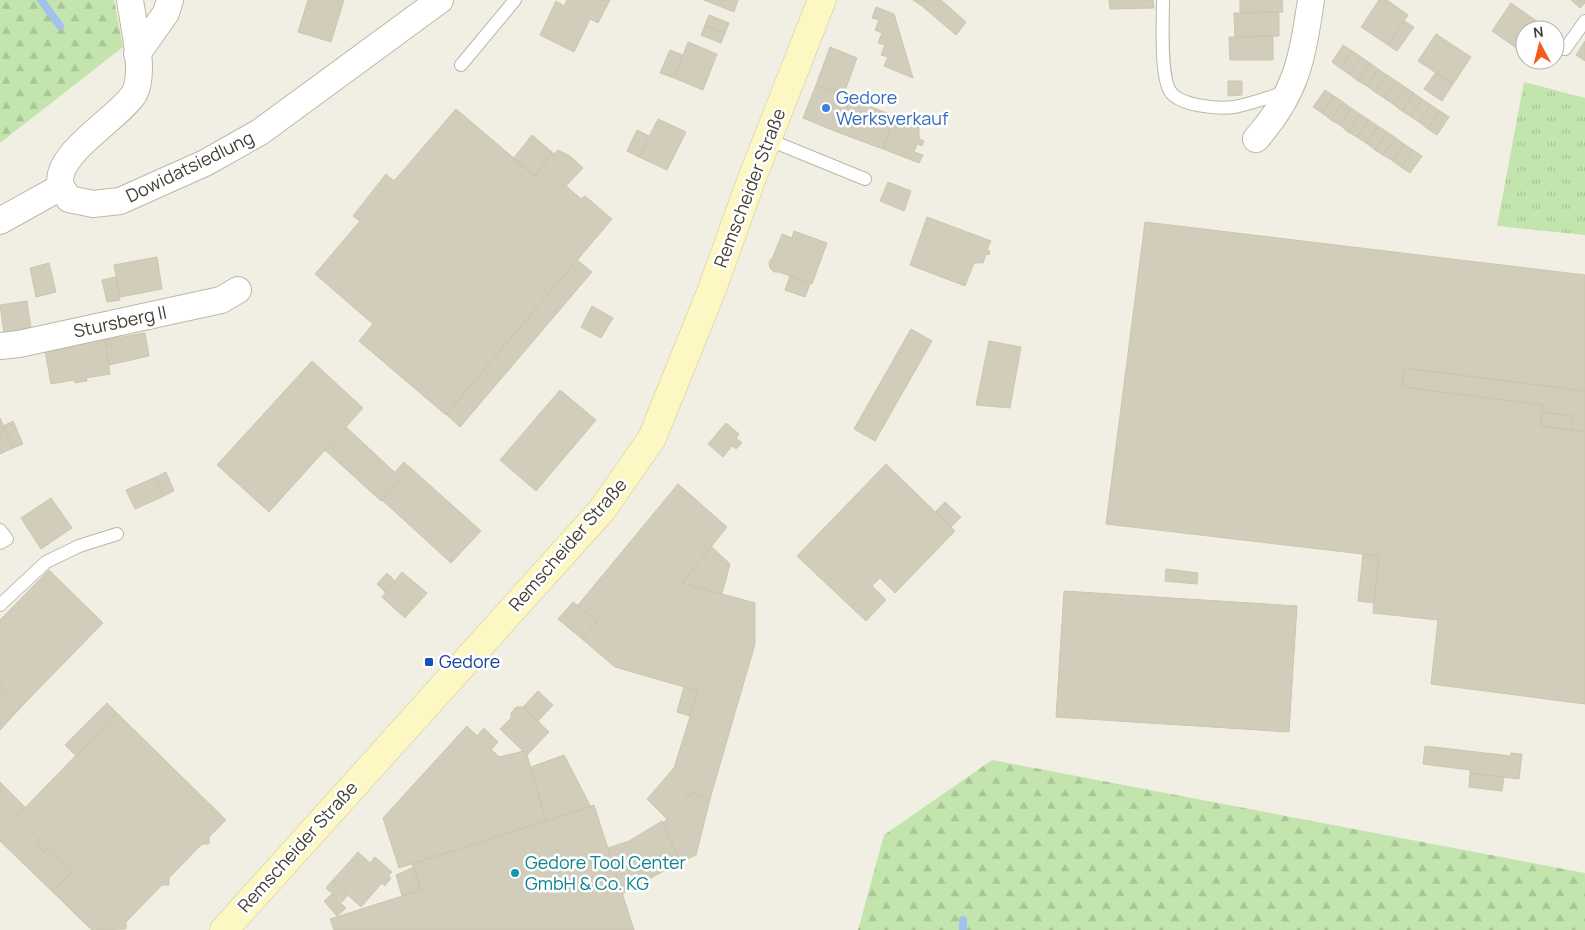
<svg xmlns="http://www.w3.org/2000/svg" width="1585" height="930" viewBox="0 0 1585 930" font-family="Manrope,sans-serif">
<style>
.grass{fill:url(#grass-tufts)}
.forest{fill:url(#forest-firs)}
.lines{fill:none;stroke-linecap:round;stroke-linejoin:round}
.stream{stroke:#a1c2ed;stroke-width:8}
.building{fill:#d2ccba;stroke:#cdc5ad}
.lane-casing{stroke:#bcb8a7;stroke-width:14}
.street-casing{stroke:#bcb8a7;stroke-width:28}
.secondary-casing{stroke:#d0c995;stroke-width:29}
.lane{stroke:#fff;stroke-width:12}
.street{stroke:#fff;stroke-width:26}
.secondary{stroke:#fcf7c3;stroke-width:28}
.shop-dot{fill:#3f7fe0;stroke:#fff;stroke-width:2}
.transit-dot{fill:#1a4fb4;stroke:#fff;stroke-width:2}
.culture-dot{fill:#0f9aa8;stroke:#fff;stroke-width:2}
.labels{text-anchor:middle;stroke-width:5;stroke-linejoin:round;paint-order:stroke}
.shop-label{font-size:18px;fill:#366cbe;stroke:#fff;text-anchor:start}
.street-label{font-size:18px;fill:#433f34;stroke:#fff}
.transit-label{font-size:18px;fill:#164399;stroke:#fff;text-anchor:start}
.culture-label{font-size:18px;fill:#0d838f;stroke:#fff;text-anchor:start}
</style>
<defs>
<pattern id="grass-tufts" width="24" height="20" patternUnits="userSpaceOnUse" patternTransform="scale(1.25)"><rect width="24" height="20" fill="#c3e4ad"/><path d="M3 7l-1-3M5 7V3M7 7l1-3M15 17l-1-3M17 17v-4M19 17l1-3" fill="none" stroke="#a9c595"/></pattern>
<pattern id="forest-firs" width="22" height="20" patternUnits="userSpaceOnUse" patternTransform="scale(1.25)"><rect width="22" height="20" fill="#c3e4ad"/><path d="M5 1l3.5 6h-7zM16 11l3.5 6h-7z" fill="#a9c595"/></pattern>
</defs>
<rect width="100%" height="100%" fill="#f1efe4"/>
<path class="grass" d="M 1524,82 L 1585,98 L 1585,235 L 1497,226 Z"/>
<path class="forest" d="M 0,0 L 114,0 L 123,47 L 0,143 Z
M 992,760 L 1585,873 L 1585,930 L 858,930 L 884,835 Z"/>
<g class="lines">
<path class="stream" d="M 41,0 L 60,26
M 963,930 L 963,920"/>
</g>
<path class="building" d="M 308,0 L 344,0 L 331,42 L 298,32 Z
M 567,0 L 610,0 L 598,23 L 590,19 L 574,52 L 540,35 L 556,1 L 564,6 Z
M 704,0 L 738,0 L 734,12 Z
M 913,0 L 925,0 L 922,6 Z
M 925,0 L 941,0 L 966,22 L 956,35 L 922,6 Z
M 1109,0 L 1153,0 L 1154,8 L 1110,9 Z
M 1240,0 L 1282,0 L 1283,12 L 1240,13 Z
M 1379,0 L 1387,0 L 1408,15 L 1388,45 L 1361,27 Z
M 1571,0 L 1585,0 L 1585,3 L 1580,8 Z
M 1511,3 L 1545,27 L 1543,30 L 1525,30 L 1525,54 L 1492,31 Z
M 876,7 L 894,14 L 913,78 L 884,66 L 888,57 L 881,55 L 885,45 L 878,43 L 882,33 L 875,30 L 879,20 L 872,18 Z
M 1279,12 L 1279,36 L 1235,37 L 1234,13 Z
M 709,15 L 729,23 L 725,33 L 705,25 Z
M 1404,21 L 1414,27 L 1397,51 L 1388,45 Z
M 705,25 L 725,33 L 721,43 L 701,35 Z
M 1436,34 L 1471,57 L 1453,84 L 1418,61 Z
M 1273,36 L 1273,60 L 1230,60 L 1229,37 Z
M 1585,41 L 1585,61 L 1576,55 Z
M 688,42 L 717,54 L 703,90 L 674,78 Z
M 1343,45 L 1352,51 L 1340,68 L 1332,62 Z
M 830,47 L 857,58 L 843,96 L 836,94 L 837,90 L 831,87 L 830,91 L 816,85 Z
M 670,50 L 683,55 L 674,78 L 660,73 Z
M 1352,51 L 1361,57 L 1349,74 L 1340,68 Z
M 1361,57 L 1370,63 L 1358,81 L 1349,74 Z
M 1370,63 L 1378,69 L 1367,86 L 1358,81 Z
M 1378,69 L 1387,75 L 1375,92 L 1367,86 Z
M 1436,72 L 1453,84 L 1442,101 L 1424,89 Z
M 1387,75 L 1396,81 L 1384,98 L 1375,92 Z
M 1228,81 L 1242,81 L 1242,95 L 1228,96 Z
M 1396,81 L 1405,87 L 1393,104 L 1384,98 Z
M 816,85 L 830,91 L 831,87 L 837,90 L 836,94 L 850,99 L 837,132 L 803,118 Z
M 1405,87 L 1414,93 L 1402,111 L 1393,104 Z
M 1325,90 L 1334,96 L 1322,113 L 1313,107 Z
M 1414,93 L 1422,99 L 1410,116 L 1402,111 Z
M 1334,96 L 1343,102 L 1331,120 L 1322,113 Z
M 850,99 L 895,116 L 883,149 L 837,132 Z
M 1422,99 L 1431,105 L 1419,122 L 1410,116 Z
M 1343,102 L 1351,108 L 1340,125 L 1331,120 Z
M 1431,105 L 1440,111 L 1428,129 L 1419,122 Z
M 1351,108 L 1360,114 L 1348,132 L 1340,125 Z
M 456,109 L 535,176 L 552,152 L 554,154 L 558,150 L 570,156 L 583,168 L 566,186 L 581,199 L 585,196 L 612,219 L 446,415 L 359,341 L 373,324 L 315,274 L 360,221 L 353,216 L 386,174 L 394,181 Z
M 1440,111 L 1449,117 L 1437,135 L 1428,129 Z
M 1360,114 L 1369,120 L 1357,137 L 1348,132 Z
M 895,116 L 919,125 L 919,139 L 924,141 L 922,146 L 917,144 L 914,152 L 923,155 L 919,163 L 883,149 Z
M 658,119 L 686,132 L 667,170 L 639,157 Z
M 1369,120 L 1378,126 L 1366,143 L 1357,137 Z
M 1378,126 L 1387,132 L 1375,150 L 1366,143 Z
M 637,130 L 649,136 L 639,157 L 627,151 Z
M 1387,132 L 1396,138 L 1383,155 L 1375,150 Z
M 532,135 L 552,152 L 535,176 L 513,159 Z
M 1396,138 L 1404,144 L 1393,161 L 1383,155 Z
M 1404,144 L 1413,150 L 1401,167 L 1393,161 Z
M 1413,150 L 1422,156 L 1410,173 L 1401,167 Z
M 888,182 L 911,191 L 904,211 L 880,201 Z
M 927,217 L 991,241 L 987,250 L 990,251 L 989,255 L 986,254 L 983,263 L 974,263 L 965,286 L 910,265 Z
M 1145,222 L 1585,275 L 1585,391 L 1404,368 L 1402,387 L 1543,405 L 1541,426 L 1585,432 L 1585,704 L 1431,684 L 1438,620 L 1373,613 L 1379,556 L 1106,524 Z
M 794,231 L 827,243 L 812,284 L 779,272 L 774,272 L 770,268 L 769,262 L 773,257 L 782,234 L 792,238 Z
M 157,257 L 162,289 L 120,297 L 114,265 Z
M 577,260 L 592,272 L 460,427 L 446,414 Z
M 49,263 L 56,292 L 36,297 L 30,268 Z
M 790,276 L 810,284 L 805,297 L 785,290 Z
M 116,277 L 120,300 L 107,302 L 102,280 Z
M 27,301 L 32,336 L 5,340 L 0,305 Z
M 592,306 L 613,318 L 601,338 L 581,327 Z
M 911,329 L 932,341 L 875,441 L 854,429 Z
M 145,333 L 149,356 L 109,365 L 106,347 L 111,346 L 110,339 Z
M 104,335 L 110,374 L 86,378 L 87,381 L 75,383 L 74,380 L 51,384 L 44,346 Z
M 110,339 L 111,346 L 106,347 L 105,340 Z
M 989,341 L 1021,347 L 1010,408 L 976,405 Z
M 312,361 L 363,408 L 269,512 L 217,465 Z
M 1404,368 L 1585,391 L 1585,432 L 1571,430 L 1573,416 L 1542,412 L 1543,405 L 1402,387 Z
M 560,390 L 596,420 L 536,491 L 500,460 Z
M 1542,412 L 1573,416 L 1571,430 L 1541,426 Z
M 0,418 L 13,448 L 0,454 Z
M 13,421 L 23,444 L 13,448 L 3,426 Z
M 726,423 L 739,434 L 736,438 L 742,443 L 736,449 L 732,446 L 723,457 L 708,444 Z
M 346,427 L 402,479 L 381,501 L 325,450 Z
M 404,462 L 481,531 L 451,563 L 382,500 L 402,479 L 395,472 Z
M 886,464 L 955,531 L 895,593 L 880,578 L 851,607 L 797,556 Z
M 166,472 L 174,491 L 164,496 L 156,477 Z
M 156,477 L 164,496 L 135,509 L 126,490 Z
M 678,484 L 727,527 L 682,583 L 755,603 L 755,644 L 710,799 L 692,792 L 667,819 L 647,799 L 674,768 L 698,691 L 615,667 L 582,639 L 597,621 L 578,605 Z
M 51,498 L 72,528 L 41,549 L 21,518 Z
M 945,502 L 961,517 L 951,527 L 935,512 Z
M 711,546 L 730,564 L 722,594 L 682,583 Z
M 1363,554 L 1379,556 L 1374,603 L 1358,601 Z
M 1166,569 L 1198,573 L 1197,584 L 1165,581 Z
M 49,570 L 103,623 L 22,706 L 0,685 L 0,620 Z
M 402,572 L 427,593 L 405,618 L 382,597 Z
M 387,573 L 395,581 L 385,592 L 377,584 Z
M 872,586 L 886,600 L 866,621 L 851,607 Z
M 1064,591 L 1297,606 L 1289,732 L 1056,717 Z
M 573,602 L 597,621 L 582,639 L 558,619 Z
M 0,685 L 22,706 L 0,730 Z
M 684,687 L 698,691 L 690,716 L 677,712 Z
M 538,691 L 553,705 L 538,721 L 523,707 Z
M 107,703 L 117,713 L 76,756 L 65,745 Z
M 516,707 L 523,707 L 549,732 L 527,755 L 500,729 L 511,718 L 511,713 Z
M 117,713 L 226,820 L 209,837 L 209,844 L 202,844 L 169,878 L 169,885 L 162,885 L 126,922 L 126,929 L 92,930 L 52,891 L 73,871 L 48,847 L 44,852 L 35,844 L 40,839 L 17,816 Z
M 467,726 L 499,757 L 524,751 L 527,755 L 546,821 L 399,868 L 383,818 Z
M 484,728 L 498,742 L 491,750 L 477,736 Z
M 1425,746 L 1511,756 L 1511,753 L 1522,754 L 1519,779 L 1470,773 L 1470,770 L 1423,764 Z
M 564,755 L 591,807 L 546,821 L 531,767 Z
M 1470,773 L 1504,777 L 1502,791 L 1469,787 Z
M 0,782 L 26,808 L 17,816 L 40,839 L 35,844 L 44,852 L 48,847 L 73,871 L 52,891 L 92,930 L 0,841 Z
M 692,792 L 710,799 L 696,855 L 680,862 L 663,823 Z
M 594,805 L 634,930 L 334,930 L 330,919 L 421,890 L 412,864 Z
M 662,821 L 680,862 L 622,894 L 608,848 L 629,841 Z
M 358,852 L 370,863 L 375,857 L 392,872 L 388,876 L 391,878 L 385,886 L 382,883 L 361,907 L 332,881 Z
M 414,867 L 421,890 L 402,896 L 396,875 Z
M 332,881 L 348,895 L 342,902 L 326,888 Z
M 332,894 L 346,908 L 337,916 L 324,901 Z"/>
<g class="lines">
<g class="lane-casing">
<path id="lane" d="M 1163,0 C 1163,21 1160,75 1170,91 C 1179,106 1218,109 1234,107 C 1251,104 1269,97 1286,92
M 1565,49 L 1585,21
M 461,65 L 515,0
M 767,139 L 865,179
M 0,530 L 7,539 L 0,543
M 0,605 L 46,562 L 79,546 L 117,534"/>
</g>
<g class="street-casing">
<path id="street" d="M 130,0 C 133,23 146,74 134,94 C 118,119 52,155 61,186 C 63,191 67,195 69,199 L 93,204 L 120,201 L 205,163 L 260,132 L 440,0
M 137,54 L 166,13 L 170,0
M 1256,139 C 1297,93 1302,59 1311,0
M 0,221 L 61,187
M 0,346 L 19,344 L 221,300 L 238,290"/>
</g>
<g class="secondary-casing">
<path id="secondary" d="M 224,930 L 602,510 L 652,438 L 711,292 L 752,178 L 822,0"/>
</g>
<use href="#lane" class="lane"/>
<use href="#street" class="street"/>
<use href="#secondary" class="secondary"/>
</g>
<circle class="shop-dot" cx="826" cy="108" r="5"/>
<rect class="transit-dot" x="424" y="657" width="10" height="10" rx="2.5"/>
<circle class="culture-dot" cx="515" cy="873" r="5"/>
<g class="labels">
<g class="shop-label">
<text x="836" y="104">Gedore<tspan x="836" dy="21">Werksverkauf</tspan></text>
</g>
<g class="street-label">
<text transform="translate(190 167) rotate(-26)" y="6">Dowidatsiedlung</text>
<text transform="translate(750 188) rotate(-69)" y="6">Remscheider Straße</text>
<text transform="translate(120 322) rotate(-12)" y="6">Stursberg II</text>
<text transform="translate(568 545) rotate(-49)" y="6">Remscheider Straße</text>
<text transform="translate(298 847) rotate(-48)" y="6">Remscheider Straße</text>
</g>
<g class="transit-label">
<text x="439" y="668">Gedore</text>
</g>
<g class="culture-label">
<text x="525" y="869">Gedore Tool Center<tspan x="525" dy="21">GmbH &amp; Co. KG</tspan></text>
</g>
</g>
<g transform="translate(1540 45) rotate(353)"><circle r="24" fill="#ffffff" stroke="#b4b2ae"/>
<path d="M0-4L9 19L0 12L-9 19Z" fill="#f25b1a"/>
<text y="-8" font-size="14" font-weight="bold" text-anchor="middle" fill="#433f34">N</text>
</g>
</svg>
